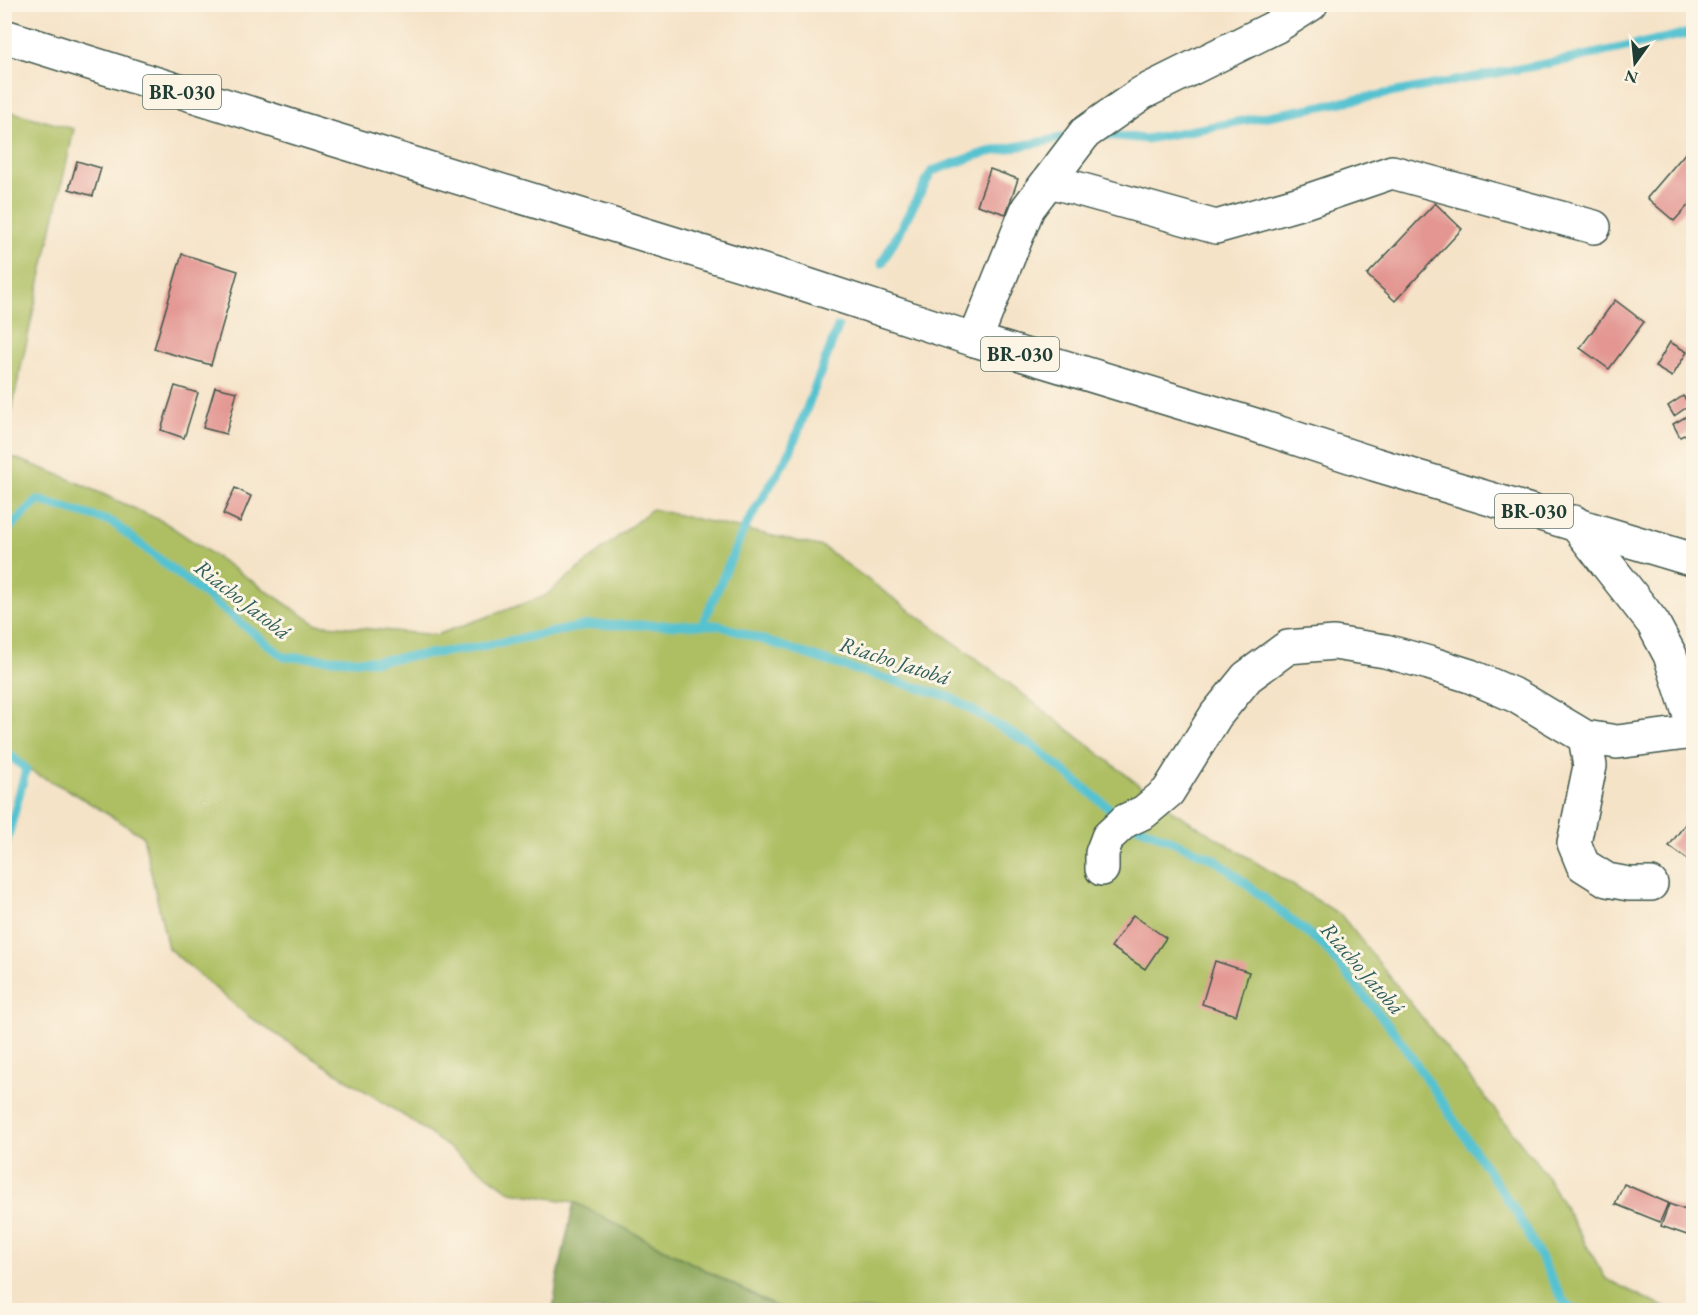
<svg xmlns="http://www.w3.org/2000/svg" width="1698" height="1315" viewBox="0 0 1698 1315" font-family="'EB Garamond',serif">
<style>
.green{fill:#aebf63;stroke:#667e4c;stroke-width:1.5}
.forest{fill:#8aa659;stroke:#547246;stroke-width:1.5}
.lines{fill:none;stroke-linecap:round;stroke-linejoin:round}
.stream{stroke:#56c2d0;stroke-width:9}
.building{fill:#e39692}
.street-casing{stroke:#3f564a;stroke-width:36}
.primary-casing{stroke:#3f564a;stroke-width:36}
.street{stroke:#fff;stroke-width:33}
.primary{stroke:#fff;stroke-width:33}
.labels{text-anchor:middle;stroke-width:6;stroke-linejoin:round;paint-order:stroke}
.shield{fill:#fcf5e5;stroke:#617469;stroke-width:1.5}
.shield-label{font-size:20px;font-weight:bold;fill:#1f3d34}
.water-label{font-size:22px;font-style:italic;fill:#2d5e5b;stroke:#fcf5e5}
</style>
<rect width="100%" height="100%" fill="#fcf5e5"/>
<filter id="ink" filterUnits="userSpaceOnUse"><feTurbulence type="fractalNoise" baseFrequency=".0167" numOctaves="2"/><feDisplacementMap in="SourceGraphic" scale="12" xChannelSelector="R" yChannelSelector="G"/><feConvolveMatrix kernelMatrix="1 2 1 2 8 2 1 2 1" color-interpolation-filters="sRGB"/></filter>
<filter id="wash" filterUnits="userSpaceOnUse"><feTurbulence type="fractalNoise" baseFrequency=".008" numOctaves="4" result="noise"/><feDisplacementMap in="SourceGraphic" scale="24" xChannelSelector="R" yChannelSelector="G"/><feGaussianBlur stdDeviation="1.35" result="paint"/><feColorMatrix in="noise" values="0 0 0 0 0 0 0 0 0 0 0 0 0 0 0 0 0 1.4 0 .05"/><feComposite in="paint" operator="in"/></filter>
<g filter="url(#wash)">
<rect width="100%" height="100%" fill="#f5e3c8"/>
<path class="green" d="M 5,110 L 74,129 L 5,439 L 4,110 Z
M 4,454 L 65,477 L 164,522 L 316,624 L 436,635 L 545,596 L 652,509 L 823,547 L 996,673 L 1171,810 L 1341,915 L 1544,1172 L 1606,1279 L 1669,1310 L 783,1310 L 574,1202 L 511,1192 L 406,1117 L 249,1017 L 168,948 L 143,836 L 72,792 L 5,758 Z"/>
<path class="forest" d="M 574,1202 L 764,1301 L 783,1310 L 553,1310 L 557,1281 Z"/>
<g class="lines">
<path class="stream" d="M 1098,134 L 1146,139 L 1571,59 L 1694,32
M 882,263 L 932,171 L 984,153 L 1072,136
M 4,533 L 38,500 L 112,522 L 284,657 L 375,661 L 468,649 L 589,625 L 718,625 L 836,664 L 950,697 L 1033,746 L 1120,817
M 702,625 L 744,529 L 790,452 L 838,327
M 4,750 L 26,769 L 4,851
M 1135,825 L 1216,860 L 1323,945 L 1398,1037 L 1518,1215 L 1563,1300 L 1574,1310"/>
</g>
<g id="blocks">
<path class="building" d="M 1687,151 L 1694,156 L 1694,199 L 1674,221 L 1647,198 Z
M 77,161 L 101,168 L 93,196 L 69,189 Z
M 990,169 L 1018,179 L 1006,214 L 977,205 Z
M 1435,203 L 1462,229 L 1395,301 L 1367,275 Z
M 182,254 L 238,271 L 211,365 L 154,349 Z
M 1615,300 L 1644,322 L 1609,369 L 1580,348 Z
M 1670,342 L 1687,352 L 1672,377 L 1655,367 Z
M 175,386 L 198,393 L 184,438 L 161,430 Z
M 215,387 L 237,392 L 226,434 L 203,428 Z
M 1683,396 L 1690,405 L 1674,416 L 1668,406 Z
M 1694,412 L 1694,430 L 1680,437 L 1673,424 Z
M 235,488 L 251,496 L 240,522 L 223,514 Z
M 1694,812 L 1694,864 L 1669,846 Z
M 1133,915 L 1166,938 L 1145,969 L 1111,947 Z
M 1215,961 L 1249,972 L 1236,1015 L 1202,1004 Z
M 1624,1184 L 1668,1203 L 1660,1222 L 1615,1204 Z
M 1669,1204 L 1694,1213 L 1687,1235 L 1661,1226 Z"/>
</g>
</g>
<g filter="url(#ink)">
<use href="#blocks" fill-opacity="0" stroke="#3f564a" stroke-width="1.5"/>
<g class="lines">
<g class="street-casing">
<path id="street" d="M 1050,181 L 1216,227 L 1307,201 L 1392,172 L 1594,227
M 975,340 L 1028,208 L 1085,133 L 1142,93 L 1275,27 L 1311,4
M 1574,522 L 1653,623 L 1670,655 L 1694,728
M 1585,737 L 1590,766 L 1574,843 L 1583,865 L 1607,880 L 1629,884 L 1651,884
M 1102,869 L 1102,853 L 1108,837 L 1125,821 L 1144,812 L 1168,792 L 1216,715 L 1247,677 L 1288,647 L 1334,643 L 1385,651 L 1429,663 L 1470,676 L 1516,696 L 1585,737 L 1617,742 L 1694,732"/>
</g>
<g class="primary-casing">
<path id="primary" d="M 4,36 L 310,132 L 786,278 L 975,340 L 1255,425 L 1374,464 L 1694,560"/>
</g>
<use href="#street" class="street"/>
<use href="#primary" class="primary"/>
</g>
</g>
<g class="labels">
<g class="shield">
<rect x="143" y="75" width="78" height="34" rx="4.5"/>
<rect x="981" y="337" width="78" height="34" rx="4.5"/>
<rect x="1495" y="494" width="78" height="34" rx="4.5"/>
</g>
<g class="shield-label">
<text x="182" y="99">BR-030</text>
<text x="1020" y="361">BR-030</text>
<text x="1534" y="518">BR-030</text>
</g>
<g class="water-label">
<text transform="translate(243 599) rotate(38)" y="8">Riacho Jatobá</text>
<text transform="translate(895 660) rotate(18)" y="8">Riacho Jatobá</text>
<text transform="translate(1363 968) rotate(49)" y="8">Riacho Jatobá</text>
</g>
</g>
<rect width="1698" height="1315" fill="none" stroke="#fcf5e5" stroke-width="24"/>
<g transform="translate(1635 63) rotate(195)" stroke="#fcf5e5" stroke-width="4.5" paint-order="stroke">
<path d="M0-4.5L10 22L0 15L-10 22Z" fill="#1f3d34"/>
<text y="-9" font-size="16" font-weight="bold" text-anchor="middle" fill="#1f3d34">N</text>
</g>
</svg>
